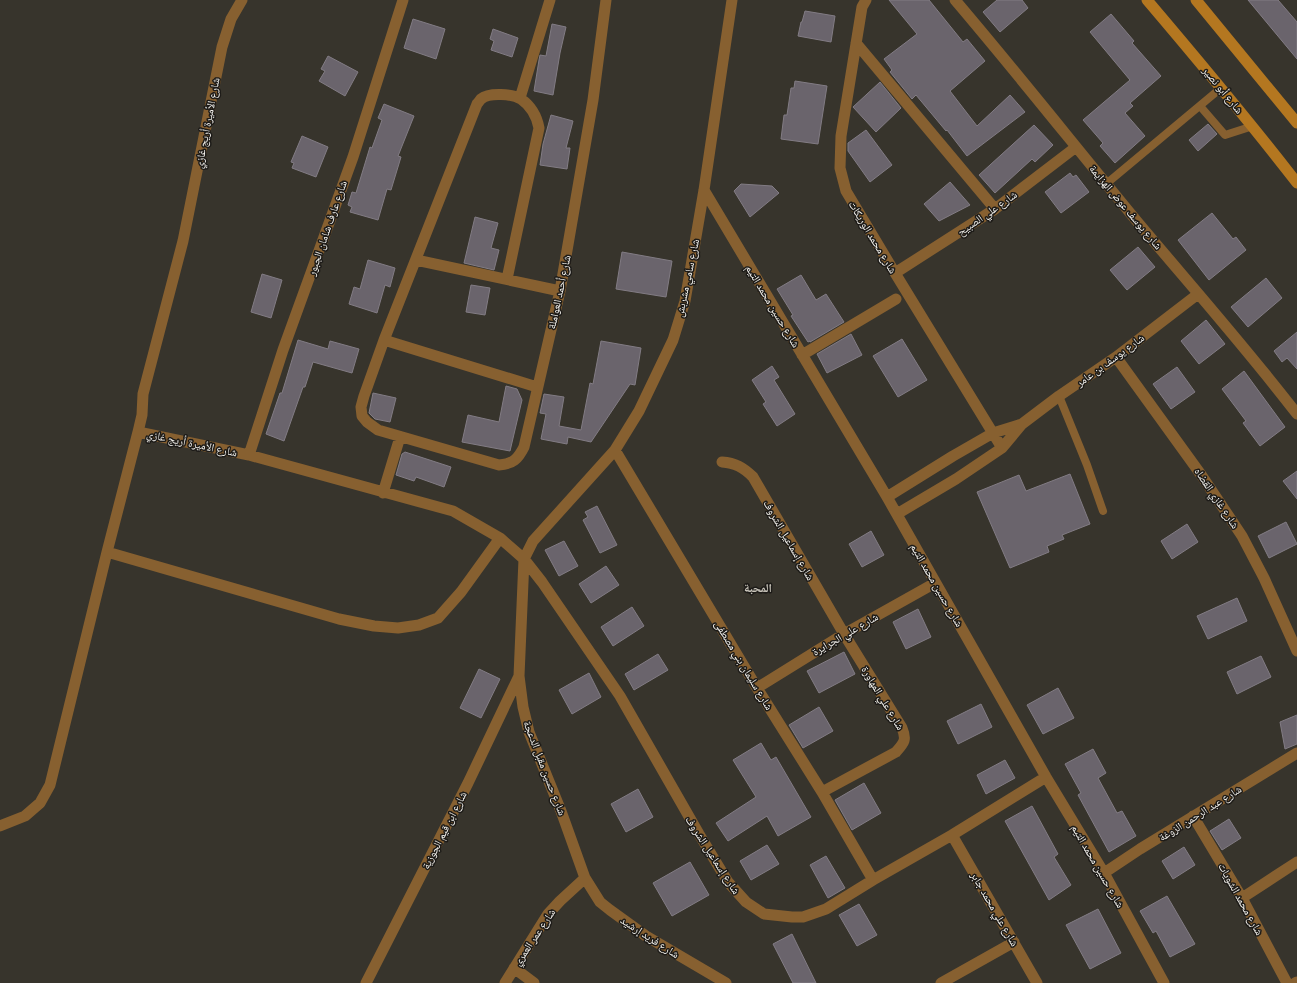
<svg xmlns="http://www.w3.org/2000/svg" width="1297" height="983" viewBox="0 0 1297 983" font-family="Overpass,'Noto Naskh Arabic',sans-serif">
<style>
.building{fill:#6a646c;stroke:#827c84}
.lines{fill:none;stroke-linecap:round;stroke-linejoin:round}
.service{stroke:#876030;stroke-width:8}
.minor{stroke:#876030;stroke-width:11}
.secondary{stroke:#b47720;stroke-width:11}
.labels{text-anchor:middle;stroke-width:3;stroke-linejoin:round;paint-order:stroke}
.street-label{font-size:11px;fill:#f5f3ee;stroke:#1d1b18}
.neighbourhood-label{font-size:12px;font-weight:bold;fill:#c9c5bb;stroke:#1d1b18}
</style>
<rect width="100%" height="100%" fill="#37342c"/>
<path class="building" d="M 889,0 L 929,0 L 963,42 L 967,39 L 985,61 L 950,91 L 977,126 L 1010,95 L 1025,112 L 967,156 L 947,130 L 946,131 L 916,95 L 912,99 L 890,72 L 892,70 L 884,59 L 917,34 Z
M 997,0 L 1022,0 L 1028,8 L 1000,32 L 983,12 Z
M 1248,0 L 1278,0 L 1297,22 L 1297,59 Z
M 805,11 L 835,16 L 831,42 L 798,36 L 801,22 L 802,22 Z
M 1111,14 L 1134,41 L 1132,43 L 1161,76 L 1130,103 L 1133,106 L 1125,113 L 1145,136 L 1115,163 L 1100,146 L 1103,143 L 1083,120 L 1130,80 L 1090,32 Z
M 413,19 L 445,29 L 436,59 L 404,48 Z
M 552,24 L 566,27 L 560,53 L 553,95 L 534,91 L 539,60 L 540,55 L 546,56 Z
M 493,29 L 518,38 L 512,57 L 491,50 L 494,41 L 490,39 Z
M 328,56 L 358,72 L 345,96 L 319,81 L 325,71 L 321,69 Z
M 795,81 L 827,86 L 818,144 L 781,139 L 784,115 L 787,115 L 791,88 L 794,88 Z
M 880,82 L 901,108 L 876,132 L 853,107 Z
M 384,104 L 414,116 L 398,156 L 401,157 L 391,190 L 387,189 L 378,220 L 350,212 L 352,207 L 348,205 L 352,192 L 356,193 L 370,147 L 372,148 L 382,120 L 378,118 Z
M 551,115 L 573,121 L 566,148 L 570,148 L 567,169 L 540,165 L 543,144 Z
M 1208,124 L 1217,134 L 1198,151 L 1189,140 Z
M 1034,125 L 1053,145 L 1035,162 L 1032,159 L 995,193 L 979,175 Z
M 866,130 L 892,165 L 870,182 L 848,151 L 848,143 Z
M 302,136 L 328,147 L 316,177 L 292,168 L 294,163 L 291,162 Z
M 1070,173 L 1073,177 L 1076,175 L 1089,192 L 1061,213 L 1045,192 Z
M 950,182 L 970,205 L 939,221 L 924,204 Z
M 741,184 L 772,186 L 779,193 L 750,217 L 734,191 Z
M 1212,213 L 1233,239 L 1236,237 L 1246,250 L 1209,280 L 1178,240 Z
M 475,217 L 498,223 L 491,248 L 499,250 L 494,270 L 464,263 Z
M 1138,247 L 1155,267 L 1127,290 L 1110,270 Z
M 622,252 L 672,261 L 666,297 L 616,289 Z
M 368,260 L 395,268 L 390,287 L 385,285 L 377,313 L 349,304 L 354,287 L 360,289 Z
M 262,274 L 282,280 L 271,318 L 251,312 Z
M 801,275 L 816,300 L 826,294 L 844,322 L 810,342 L 810,341 L 808,342 L 791,316 L 793,315 L 777,289 Z
M 1266,278 L 1282,298 L 1248,327 L 1231,307 Z
M 471,285 L 490,288 L 485,315 L 466,312 Z
M 1206,320 L 1225,344 L 1199,364 L 1181,341 Z
M 1297,332 L 1297,369 L 1287,358 L 1282,362 L 1274,351 Z
M 851,334 L 862,355 L 827,373 L 817,354 Z
M 902,339 L 927,380 L 898,397 L 873,356 Z
M 298,340 L 328,349 L 330,341 L 359,349 L 352,373 L 313,362 L 305,387 L 303,387 L 284,441 L 266,434 L 280,393 L 282,393 Z
M 601,341 L 641,348 L 635,385 L 630,384 L 591,442 L 568,437 L 567,444 L 541,439 L 546,414 L 540,413 L 544,394 L 564,397 L 559,426 L 581,430 L 590,383 L 593,384 Z
M 772,366 L 779,377 L 774,380 L 795,414 L 777,426 L 763,404 L 766,402 L 752,380 Z
M 1177,367 L 1195,392 L 1171,409 L 1153,384 Z
M 1244,371 L 1285,427 L 1260,446 L 1243,423 L 1246,421 L 1222,389 Z
M 506,386 L 517,389 L 522,400 L 510,451 L 462,442 L 468,415 L 499,422 Z
M 373,393 L 396,398 L 390,422 L 375,419 L 369,413 Z
M 405,452 L 451,467 L 444,487 L 416,477 L 414,481 L 396,475 L 402,454 Z
M 1297,471 L 1297,499 L 1283,481 Z
M 1070,474 L 1090,524 L 1062,535 L 1064,539 L 1047,546 L 1049,552 L 1010,568 L 977,492 L 1019,475 L 1026,491 Z
M 597,506 L 617,545 L 600,553 L 583,520 L 588,517 L 585,512 Z
M 1286,522 L 1297,544 L 1269,558 L 1258,536 Z
M 1187,524 L 1198,542 L 1172,559 L 1161,541 Z
M 871,531 L 884,555 L 862,567 L 849,544 Z
M 564,541 L 578,566 L 559,576 L 545,550 Z
M 606,566 L 619,585 L 591,603 L 579,584 Z
M 1237,598 L 1247,621 L 1208,639 L 1197,616 Z
M 632,607 L 644,626 L 613,646 L 601,627 Z
M 918,609 L 931,637 L 906,649 L 893,622 Z
M 844,652 L 855,674 L 819,693 L 807,671 Z
M 658,654 L 668,670 L 634,690 L 625,674 Z
M 1261,656 L 1271,677 L 1237,694 L 1227,672 Z
M 479,669 L 500,679 L 481,718 L 460,708 Z
M 589,673 L 601,697 L 572,714 L 559,690 Z
M 1058,688 L 1074,718 L 1043,734 L 1027,705 Z
M 981,704 L 992,727 L 958,744 L 947,721 Z
M 819,707 L 833,731 L 803,748 L 789,725 Z
M 1297,715 L 1297,744 L 1285,749 L 1280,722 Z
M 761,743 L 771,760 L 776,757 L 811,817 L 778,836 L 767,816 L 728,841 L 716,823 L 756,797 L 733,760 Z
M 1093,749 L 1106,773 L 1098,778 L 1117,813 L 1122,811 L 1136,836 L 1109,852 L 1078,795 L 1081,793 L 1065,764 Z
M 1005,760 L 1015,778 L 986,794 L 977,775 Z
M 864,783 L 881,813 L 852,830 L 835,800 Z
M 638,789 L 653,817 L 626,832 L 611,804 Z
M 1032,806 L 1058,854 L 1054,857 L 1071,885 L 1049,900 L 1005,821 Z
M 1229,819 L 1241,838 L 1222,850 L 1210,831 Z
M 767,845 L 779,864 L 751,880 L 740,861 Z
M 1184,847 L 1195,865 L 1173,879 L 1162,861 Z
M 826,856 L 845,888 L 828,898 L 810,865 Z
M 690,862 L 709,895 L 672,916 L 653,883 Z
M 1167,896 L 1195,944 L 1170,957 L 1156,931 L 1153,933 L 1140,911 Z
M 859,904 L 877,935 L 857,946 L 839,915 Z
M 1098,909 L 1121,953 L 1090,969 L 1066,925 Z
M 792,934 L 816,983 L 793,983 L 773,944 Z"/>
<g class="lines">
<path class="service" d="M 1200,106 L 1225,135 L 1253,126
M 1106,184 L 1221,88
M 1059,396 L 1087,465 L 1103,511"/>
<path class="minor" d="M 242,0 L 231,19 L 222,47 L 183,241 L 143,394 L 142,415 L 138,432 L 249,455 L 453,511 L 500,538 L 524,559 L 542,582 L 620,696 L 699,834 L 728,882 L 746,902 L 764,914 L 792,917 L 803,917 L 826,909 L 873,880 L 952,835 L 1046,777
M 866,0 L 862,7 L 841,136 L 840,168 L 846,191 L 895,273 L 1002,448
M 955,0 C 1018,74 1078,150 1140,225 C 1193,288 1247,349 1297,414
M 856,43 L 995,209
M 520,98 L 550,0
M 704,190 L 887,497 L 1046,777 L 1104,873 L 1164,983
M 416,260 L 560,291
M 895,273 L 995,209 L 1076,147
M 507,279 L 539,128 C 537,117 531,106 521,99 C 513,94 489,92 481,99 C 480,100 479,102 477,104 L 384,340 L 364,396 L 361,407 L 362,416 L 367,422 L 378,430 L 499,465 C 513,464 518,459 524,447 L 560,291 L 593,100 L 606,0
M 384,340 L 537,387
M 802,355 L 896,299
M 1116,357 L 1202,476 L 1242,536 L 1264,578 L 1297,651
M 615,450 L 757,688 L 822,792 L 873,880
M 249,455 L 283,350 L 353,157 L 403,0
M 722,462 C 735,463 743,467 753,477 L 844,634 L 902,728 C 907,740 904,743 896,752 L 822,792
M 383,493 L 400,437
M 887,497 L 953,456 L 993,433 L 1022,424
M 897,514 L 956,479 L 1002,448 L 1022,424 L 1059,396 L 1116,357 L 1198,294
M 107,552 L 339,619 L 374,626 L 398,628 L 419,625 L 438,618 L 461,592 L 500,538
M 757,688 L 844,634 L 935,583
M 1193,816 L 1242,898 L 1287,983
M 0,826 L 25,816 L 40,803 L 50,785 L 107,552 L 138,432
M 952,835 L 1037,983
M 1104,873 L 1140,849 L 1297,753
M 1242,898 L 1297,862
M 514,968 L 534,983
M 366,983 L 468,783 L 519,676
M 505,983 L 548,914 L 560,901 L 585,878
M 726,983 L 646,936 L 610,910 L 600,902 L 585,878 L 561,811 L 529,732 L 523,707 L 519,676 L 524,559 L 533,541 L 615,450 L 639,411 L 673,340 L 685,301 L 704,190 L 732,0
M 941,983 L 1014,942
M 1295,983 L 1297,982"/>
<path class="secondary" d="M 1147,0 C 1198,60 1249,121 1297,183
M 1196,0 L 1297,123"/>
</g>
<g class="labels">
<g class="street-label">
<text transform="translate(1223 90) rotate(51)" y="4">شارع أبو نصير</text>
<text transform="translate(207 123) rotate(-79)" y="4">شارع الأميرة أريج غازي</text>
<text transform="translate(1126 207) rotate(50)" y="4">شارع يوسف عوض الهزايمة</text>
<text transform="translate(987 213) rotate(-35)" y="4">شارع علي الصبيح</text>
<text transform="translate(327 228) rotate(-71)" y="4">شارع عارف شامان الجبور</text>
<text transform="translate(873 237) rotate(59)" y="4">شارع محمد الوريكات</text>
<text transform="translate(687 278) rotate(-78)" y="4">شارع سامي مشربش</text>
<text transform="translate(559 292) rotate(-78)" y="4">شارع أحمد العواملة</text>
<text transform="translate(773 306) rotate(59)" y="4">شارع حسين محمد التيم</text>
<text transform="translate(1110 360) rotate(-36)" y="4">شارع يوسف بن عامر</text>
<text transform="translate(192 443) rotate(12)" y="4">شارع الأميرة أريج غازي</text>
<text transform="translate(1217 498) rotate(56)" y="4">شارع غازي القضاه</text>
<text transform="translate(789 540) rotate(60)" y="4">شارع إسماعيل الشروف</text>
<text transform="translate(937 585) rotate(60)" y="4">شارع حسين محمد التيم</text>
<text transform="translate(845 634) rotate(-30)" y="4">شارع علي الجرايرة</text>
<text transform="translate(744 665) rotate(59)" y="4">شارع سليمان بني مصطفى</text>
<text transform="translate(883 698) rotate(59)" y="4">شارع علي المهاورة</text>
<text transform="translate(545 768) rotate(69)" y="4">شارع حسين مقبل الدعجة</text>
<text transform="translate(1200 813) rotate(-32)" y="4">شارع عبد الرحمن الزوغة</text>
<text transform="translate(444 830) rotate(-63)" y="4">شارع ابن قيم الجوزية</text>
<text transform="translate(713 855) rotate(57)" y="4">شارع إسماعيل الشروف</text>
<text transform="translate(1098 866) rotate(60)" y="4">شارع حسين محمد التيم</text>
<text transform="translate(1241 899) rotate(61)" y="4">شارع محمد الشويات</text>
<text transform="translate(995 909) rotate(60)" y="4">شارع علي محمد جابر</text>
<text transform="translate(534 937) rotate(-56)" y="4">شارع عمر العمري</text>
<text transform="translate(650 937) rotate(33)" y="4">شارع فريد إرشيد</text>
</g>
<g class="neighbourhood-label">
<text x="758" y="592">المحبة</text>
</g>
</g>
</svg>
